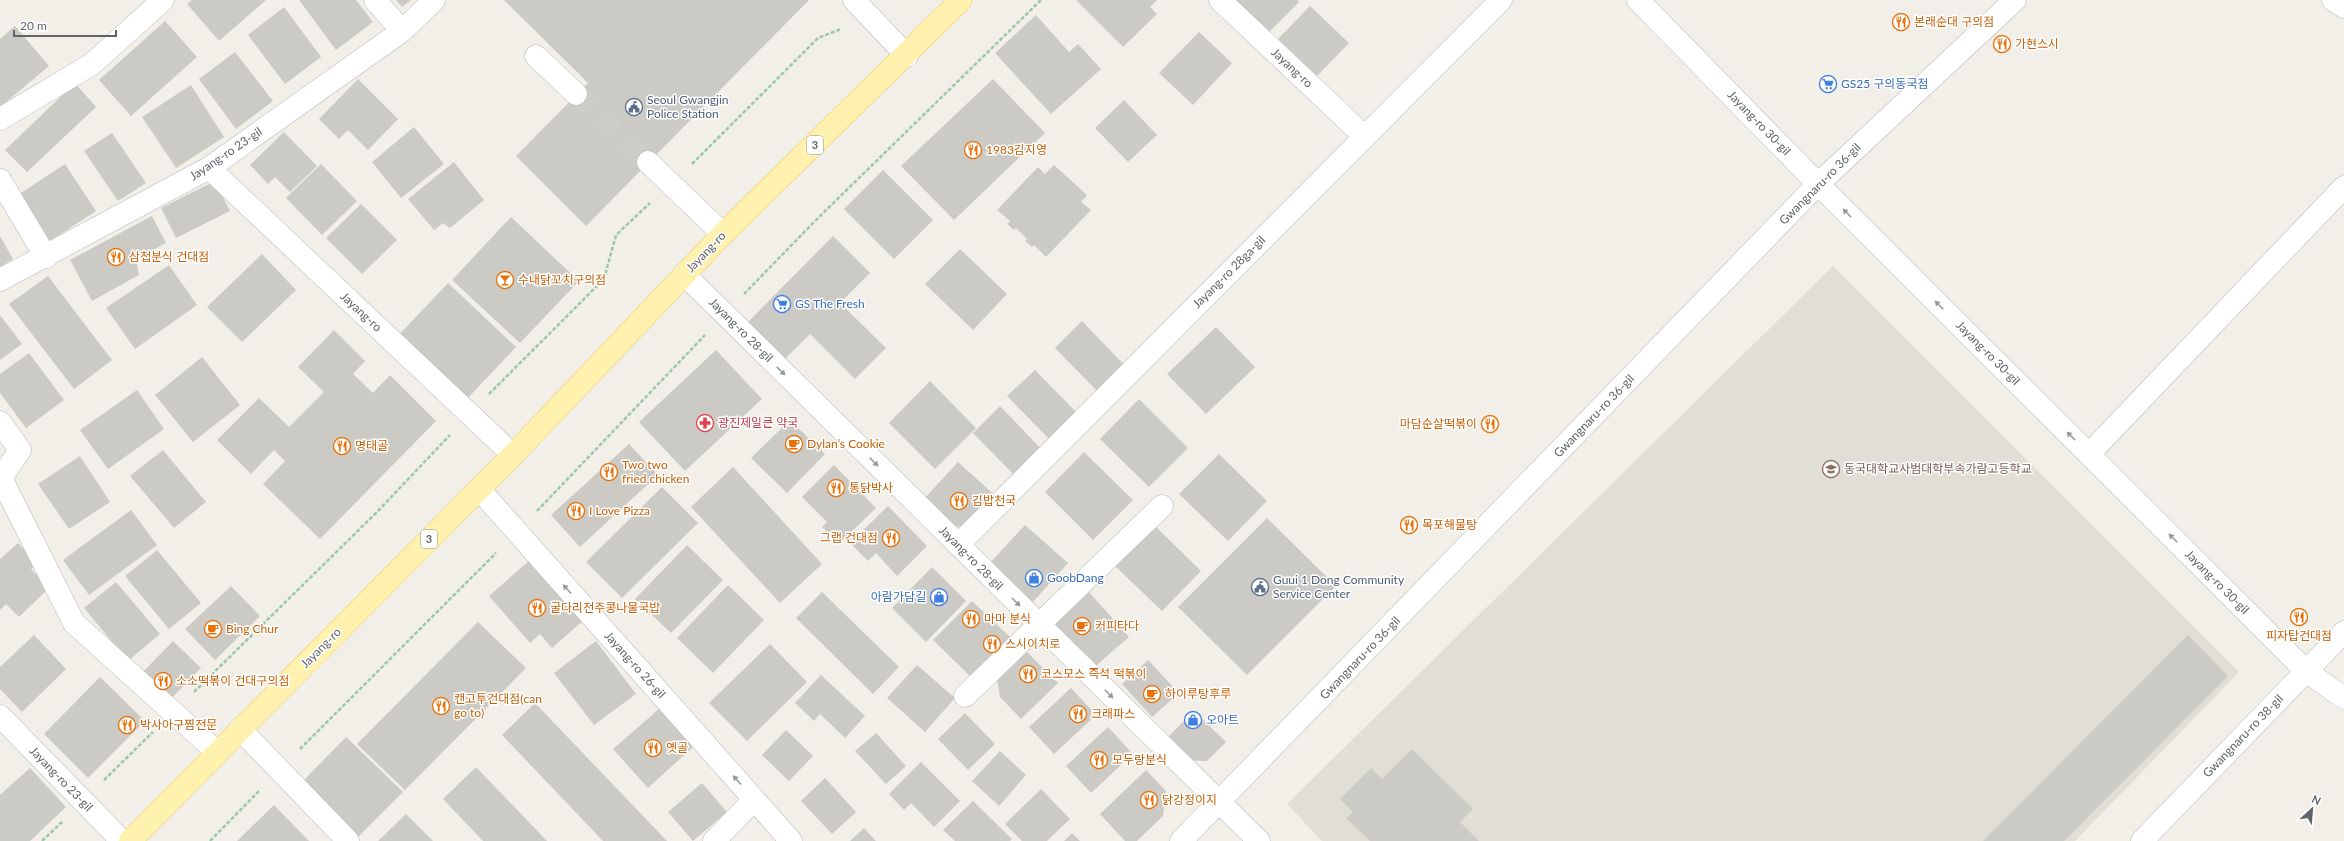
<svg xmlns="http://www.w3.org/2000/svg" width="2344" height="841" viewBox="0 0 2344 841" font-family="Lato,'Noto Sans KR',sans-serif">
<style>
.education{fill:#e1ded6}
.building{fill:#cccac5}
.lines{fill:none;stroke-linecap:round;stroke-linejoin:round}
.minor-tunnel{stroke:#ccccc8;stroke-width:22;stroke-dasharray:22 11;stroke-linecap:butt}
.minor-casing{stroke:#b5b8bc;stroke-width:23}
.major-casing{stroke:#f2c960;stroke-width:23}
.path{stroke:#9cc7a9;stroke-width:2.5;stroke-dasharray:4 2;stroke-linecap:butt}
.minor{stroke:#fff;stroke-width:22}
.major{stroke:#fff2af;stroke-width:22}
.oneway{fill:#979a9d}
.labels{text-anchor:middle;stroke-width:3;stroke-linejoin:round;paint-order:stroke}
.shield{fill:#fff;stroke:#8f9295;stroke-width:1}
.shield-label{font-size:11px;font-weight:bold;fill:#5f6368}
.food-label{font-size:12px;fill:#c56008;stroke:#fff;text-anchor:start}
.street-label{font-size:12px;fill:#5f6368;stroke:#fff}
.shop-label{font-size:12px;fill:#366cbe;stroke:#fff;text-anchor:start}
.service-label{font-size:12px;fill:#4e5e75;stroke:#fff;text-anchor:start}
.health-label{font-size:12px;fill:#be3a42;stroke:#fff;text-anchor:start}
.education-label{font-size:12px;fill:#785e54;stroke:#fff;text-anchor:start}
</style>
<rect width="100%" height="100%" fill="#f1efe8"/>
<path class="education" d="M 1833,266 L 2239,672 L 2075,841 L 1322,841 L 1287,804 Z"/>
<path class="building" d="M 192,0 L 266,0 L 219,41 L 187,4 Z
M 299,0 L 356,0 L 373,22 L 336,50 Z
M 396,0 L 411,0 L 402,7 Z
M 504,0 L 809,0 L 586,226 L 516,156 L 588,83 Z
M 1076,0 L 1157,0 L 1150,7 L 1157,14 L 1123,47 Z
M 1231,0 L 1297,0 L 1299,2 L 1267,34 Z
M 1310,6 L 1349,43 L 1317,76 L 1278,39 Z
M 284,7 L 321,57 L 285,84 L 248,35 Z
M 1036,15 L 1069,52 L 1078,44 L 1101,69 L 1051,114 L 995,53 Z
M 165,21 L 197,57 L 131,116 L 99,80 Z
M 15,26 L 49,66 L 0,107 L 0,39 Z
M 1199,32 L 1232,63 L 1193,105 L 1159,73 Z
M 235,52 L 273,101 L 236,129 L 199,79 Z
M 358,79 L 398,119 L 368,150 L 348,130 L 339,139 L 319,119 Z
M 993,79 L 1045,133 L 954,220 L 901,166 Z
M 75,83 L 96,107 L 27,172 L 5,150 Z
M 191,85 L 224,137 L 176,168 L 142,117 Z
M 1124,100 L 1157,135 L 1128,162 L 1095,128 Z
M 414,127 L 444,164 L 401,198 L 372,162 Z
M 284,132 L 317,166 L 290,192 L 275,177 L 268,184 L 250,165 Z
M 112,133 L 146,183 L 118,201 L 84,151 Z
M 454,162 L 484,200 L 450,228 L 443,223 L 434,230 L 408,199 Z
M 65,164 L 96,211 L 50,241 L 18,195 Z
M 321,164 L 357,201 L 322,235 L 286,198 Z
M 1054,165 L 1087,195 L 1081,202 L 1091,210 L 1046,257 L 1034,245 L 1032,247 L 1025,241 L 1027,239 L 1016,228 L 1014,230 L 1007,224 L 1010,221 L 997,210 L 1038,167 L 1045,174 Z
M 883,170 L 933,220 L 894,259 L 844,209 Z
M 215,181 L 230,211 L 176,238 L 161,208 Z
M 361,204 L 397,240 L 362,274 L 326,238 Z
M 152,216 L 166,243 L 136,259 L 139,275 L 92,301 L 70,260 Z
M 511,217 L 579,281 L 520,343 L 452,280 Z
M 0,236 L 13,259 L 0,267 Z
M 833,236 L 870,273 L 840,303 L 886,348 L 855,379 L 810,334 L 783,361 L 745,325 Z
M 960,249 L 1007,294 L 973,330 L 925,284 Z
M 262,254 L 296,290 L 242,342 L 207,307 Z
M 169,265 L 197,305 L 135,349 L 106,308 Z
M 48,276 L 112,360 L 74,389 L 9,304 Z
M 448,283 L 516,347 L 465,401 L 397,337 Z
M 0,315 L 22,344 L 0,360 Z
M 1082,321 L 1127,368 L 1100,394 L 1055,348 Z
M 1216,327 L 1255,367 L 1206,414 L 1167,374 Z
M 334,330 L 365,361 L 353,374 L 373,393 L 390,375 L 436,421 L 320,539 L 263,484 L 285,461 L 274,450 L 251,474 L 217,440 L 259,398 L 289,427 L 324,392 L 298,367 Z
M 716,350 L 762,399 L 685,471 L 639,422 Z
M 29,353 L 64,400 L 26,428 L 0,393 L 0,374 Z
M 202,357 L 240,405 L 193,442 L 155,395 Z
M 1035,370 L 1080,416 L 1052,442 L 1007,396 Z
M 930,381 L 976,428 L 935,469 L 889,423 Z
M 137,390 L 164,429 L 108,469 L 80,430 Z
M 1139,399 L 1188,448 L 1149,487 L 1100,439 Z
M 1000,406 L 1045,453 L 1018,479 L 973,433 Z
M 790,420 L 825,454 L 787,493 L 751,458 Z
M 629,444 L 658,475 L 580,547 L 551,515 Z
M 163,450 L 206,502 L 174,528 L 130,476 Z
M 1084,452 L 1133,500 L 1093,540 L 1045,492 Z
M 1219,454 L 1267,501 L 1228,541 L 1179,494 Z
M 80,456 L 110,502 L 69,529 L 38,484 Z
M 958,462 L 999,499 L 971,529 L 946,525 L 921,502 Z
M 834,465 L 876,508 L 839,544 L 822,527 L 827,522 L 802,497 Z
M 733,467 L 822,564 L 780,603 L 691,507 Z
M 662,487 L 698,523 L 622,598 L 586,562 Z
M 888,506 L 927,546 L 897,576 L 876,553 L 868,561 L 850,543 Z
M 131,510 L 157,545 L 89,595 L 63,560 Z
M 1267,518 L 1336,586 L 1247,675 L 1178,607 Z
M 1153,524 L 1201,571 L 1162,611 L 1113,564 Z
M 1025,525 L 1068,563 L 1032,603 L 989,564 Z
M 18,543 L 38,563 L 31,569 L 49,588 L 19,617 L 6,604 L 0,610 L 0,559 Z
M 687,545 L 723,580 L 671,633 L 635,599 Z
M 157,550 L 201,603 L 169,629 L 125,576 Z
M 531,559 L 585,619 L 552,648 L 540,634 L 530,643 L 489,596 Z
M 932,567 L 966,601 L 926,642 L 892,608 Z
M 116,582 L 160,634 L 128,661 L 84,608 Z
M 728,585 L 764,620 L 713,673 L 677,638 Z
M 231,586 L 260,616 L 215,660 L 185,629 Z
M 822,592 L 899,667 L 873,694 L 796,618 Z
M 1089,592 L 1129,637 L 1091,670 L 1052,625 Z
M 972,601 L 1010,637 L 971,677 L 933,640 Z
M 478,622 L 526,668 L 405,790 L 357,744 Z
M 34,635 L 66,669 L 22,712 L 0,689 L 0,667 Z
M 2188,635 L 2228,676 L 2064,841 L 1983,841 Z
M 173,641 L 201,668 L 167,703 L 138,677 Z
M 596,641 L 636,694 L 594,725 L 554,673 Z
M 770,644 L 807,682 L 747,741 L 709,703 Z
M 1023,648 L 1058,683 L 1021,719 L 1000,697 L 996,673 Z
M 1148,660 L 1179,693 L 1152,717 L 1122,684 Z
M 917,665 L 955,698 L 925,732 L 887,698 Z
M 821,675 L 865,716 L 845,738 L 820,714 L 814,721 L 795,703 Z
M 100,677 L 145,721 L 88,778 L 44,734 Z
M 1071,688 L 1096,715 L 1054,754 L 1029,727 Z
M 535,703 L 667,841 L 603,841 L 502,735 Z
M 659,709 L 693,747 L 648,788 L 613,749 Z
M 1194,711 L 1226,742 L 1207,761 L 1185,760 L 1165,740 Z
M 965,713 L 995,744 L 968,770 L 938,739 Z
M 1108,727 L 1133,754 L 1091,793 L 1066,766 Z
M 786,730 L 813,756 L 789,781 L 762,755 Z
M 876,733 L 906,766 L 886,784 L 855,751 Z
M 346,737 L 403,792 L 357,838 L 301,783 Z
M 1412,749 L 1473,809 L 1460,822 L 1479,841 L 1370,841 L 1346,818 L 1353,812 L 1340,799 L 1371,768 L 1382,779 Z
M 1000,751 L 1026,775 L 999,806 L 972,781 Z
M 921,762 L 960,801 L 934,827 L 911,803 L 904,810 L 889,794 Z
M 476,767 L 547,841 L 483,841 L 443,799 Z
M 30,768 L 66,807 L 30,841 L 0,841 L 0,795 Z
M 1146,770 L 1166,791 L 1163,816 L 1137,841 L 1125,841 L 1100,814 Z
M 825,778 L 856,812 L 832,834 L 801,801 Z
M 702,783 L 727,812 L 693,841 L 668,812 Z
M 1041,789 L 1070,819 L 1047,841 L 1022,841 L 1005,824 Z
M 973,801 L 1012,839 L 1010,841 L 955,841 L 943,830 Z
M 274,805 L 309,841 L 237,841 Z
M 406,814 L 433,841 L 378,841 Z
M 864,828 L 876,841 L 850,841 Z
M 1072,833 L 1080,841 L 1064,841 Z"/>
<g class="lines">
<path class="minor-tunnel" d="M 576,94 L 648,162"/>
<g class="minor-casing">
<path id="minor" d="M 375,0 L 402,31
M 854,0 L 907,56
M 1220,0 L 1364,136
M 1638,0 L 1818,184 L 2306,671 L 2344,698
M 2333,0 L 2344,7
M 536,56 L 576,94
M 0,119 L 92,64 L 163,0
M 648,162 L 723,234
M 209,168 L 513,455
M 0,180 L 46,257
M 684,274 L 1259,841
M 0,280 L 209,168 L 402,31 L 434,0
M 0,422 L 20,450 L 1,478 L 74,623 L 217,752
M 2089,454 L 2344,187
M 479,489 L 791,841
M 958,545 L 1501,0
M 965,696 L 1162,506
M 0,716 L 122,841
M 240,729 L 348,841
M 714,841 L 754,800
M 1181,841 L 1818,184 L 2015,0
M 2142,841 L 2344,632"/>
</g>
<g class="major-casing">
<path id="major" d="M 130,841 L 513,455 L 723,234 L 961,0"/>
</g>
<path class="path" d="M 692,164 L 818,38 L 841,29
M 744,294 L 817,219 L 1041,0
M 489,394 L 604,279 L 616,235 L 650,203
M 537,511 L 705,335
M 194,692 L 376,513 L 450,435
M 300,749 L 496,553
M 104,780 L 153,732
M 42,841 L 62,822
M 210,841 L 259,791"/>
<use href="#minor" class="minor"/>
<use href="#major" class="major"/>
</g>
<defs><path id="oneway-solid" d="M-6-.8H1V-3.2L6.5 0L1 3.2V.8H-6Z"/></defs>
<g class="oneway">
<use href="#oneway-solid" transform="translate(1847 213) rotate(-135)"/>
<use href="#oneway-solid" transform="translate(1939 305) rotate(-135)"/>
<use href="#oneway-solid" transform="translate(781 371) rotate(45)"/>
<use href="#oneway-solid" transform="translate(2071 436) rotate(-135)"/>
<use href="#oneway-solid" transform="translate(874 462) rotate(45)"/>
<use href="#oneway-solid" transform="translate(2173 538) rotate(-135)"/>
<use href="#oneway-solid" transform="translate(567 589) rotate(-132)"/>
<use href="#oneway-solid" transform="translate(1016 602) rotate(45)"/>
<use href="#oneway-solid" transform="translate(1109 694) rotate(45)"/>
<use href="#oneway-solid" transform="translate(737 780) rotate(-132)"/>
</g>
<defs>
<g id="restaurant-ring" transform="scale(0.9)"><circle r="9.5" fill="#fff" stroke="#e8710a" stroke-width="1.5"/><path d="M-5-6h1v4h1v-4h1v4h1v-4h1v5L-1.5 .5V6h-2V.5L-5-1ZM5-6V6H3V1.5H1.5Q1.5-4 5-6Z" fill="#e8710a"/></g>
<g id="supermarket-ring" transform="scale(0.9)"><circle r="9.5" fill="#fff" stroke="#3f7fe0" stroke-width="1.5"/><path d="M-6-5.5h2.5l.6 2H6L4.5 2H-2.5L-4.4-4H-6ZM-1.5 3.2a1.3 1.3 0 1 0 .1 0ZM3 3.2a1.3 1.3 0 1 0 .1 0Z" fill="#3f7fe0"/></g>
<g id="civic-ring" transform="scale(0.9)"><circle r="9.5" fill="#fff" stroke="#5c6f8a" stroke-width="1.5"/><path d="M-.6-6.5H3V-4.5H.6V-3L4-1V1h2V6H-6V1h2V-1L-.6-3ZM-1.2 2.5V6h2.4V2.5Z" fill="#5c6f8a"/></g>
<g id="bar-ring" transform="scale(0.9)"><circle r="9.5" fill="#fff" stroke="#e8710a" stroke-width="1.5"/><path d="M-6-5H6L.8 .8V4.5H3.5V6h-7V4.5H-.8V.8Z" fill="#e8710a"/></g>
<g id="pharmacy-ring" transform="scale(0.9)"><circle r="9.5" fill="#fff" stroke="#e0444e" stroke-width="1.5"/><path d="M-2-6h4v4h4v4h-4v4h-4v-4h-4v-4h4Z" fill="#e0444e"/></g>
<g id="cafe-ring" transform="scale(0.9)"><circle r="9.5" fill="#fff" stroke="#e8710a" stroke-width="1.5"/><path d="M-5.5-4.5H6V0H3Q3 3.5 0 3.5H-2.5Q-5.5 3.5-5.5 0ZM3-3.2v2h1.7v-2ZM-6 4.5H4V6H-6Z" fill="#e8710a"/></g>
<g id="school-ring" transform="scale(0.9)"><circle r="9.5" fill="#fff" stroke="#8d6e63" stroke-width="1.5"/><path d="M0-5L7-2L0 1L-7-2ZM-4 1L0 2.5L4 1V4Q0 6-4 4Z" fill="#8d6e63"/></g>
<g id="shop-ring" transform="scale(0.9)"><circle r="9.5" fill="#fff" stroke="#3f7fe0" stroke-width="1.5"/><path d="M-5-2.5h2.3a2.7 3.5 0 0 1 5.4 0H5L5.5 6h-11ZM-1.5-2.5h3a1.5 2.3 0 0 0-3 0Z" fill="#3f7fe0"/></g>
</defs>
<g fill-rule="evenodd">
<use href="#restaurant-ring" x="1901" y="22"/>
<use href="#restaurant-ring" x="2002" y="44"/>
<use href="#supermarket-ring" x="1828" y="84"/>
<use href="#civic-ring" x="634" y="107"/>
<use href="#restaurant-ring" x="973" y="150"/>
<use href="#restaurant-ring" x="116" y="257"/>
<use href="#bar-ring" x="505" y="280"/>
<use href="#supermarket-ring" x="782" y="304"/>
<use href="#pharmacy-ring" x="705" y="423"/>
<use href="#restaurant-ring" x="1490" y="424"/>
<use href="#cafe-ring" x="794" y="444"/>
<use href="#restaurant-ring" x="342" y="446"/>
<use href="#school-ring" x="1831" y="469"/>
<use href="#restaurant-ring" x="609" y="472"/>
<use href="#restaurant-ring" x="836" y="488"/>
<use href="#restaurant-ring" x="959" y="501"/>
<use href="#restaurant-ring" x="576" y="511"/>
<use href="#restaurant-ring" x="1409" y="525"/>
<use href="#restaurant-ring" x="891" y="538"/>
<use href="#shop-ring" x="1034" y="578"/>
<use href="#civic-ring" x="1260" y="587"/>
<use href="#shop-ring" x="939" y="597"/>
<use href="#restaurant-ring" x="537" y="608"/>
<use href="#restaurant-ring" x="2299" y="617"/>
<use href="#restaurant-ring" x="971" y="619"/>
<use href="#cafe-ring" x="1082" y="626"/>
<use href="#cafe-ring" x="213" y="629"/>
<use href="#restaurant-ring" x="992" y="644"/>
<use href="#restaurant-ring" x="1028" y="674"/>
<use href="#restaurant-ring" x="163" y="681"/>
<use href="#cafe-ring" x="1152" y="694"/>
<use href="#restaurant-ring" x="441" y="706"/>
<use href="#restaurant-ring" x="1078" y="714"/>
<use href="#shop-ring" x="1193" y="720"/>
<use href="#restaurant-ring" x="127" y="725"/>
<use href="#restaurant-ring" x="653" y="748"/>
<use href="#restaurant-ring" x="1099" y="760"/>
<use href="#restaurant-ring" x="1149" y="800"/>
</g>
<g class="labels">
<g class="shield">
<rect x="807" y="136" width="16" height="18" rx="3"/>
<rect x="421" y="530" width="16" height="18" rx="3"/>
</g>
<g class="shield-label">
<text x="815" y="149">3</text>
<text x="429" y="543">3</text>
</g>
<g class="food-label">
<text x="1914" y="26">본래순대 구의점</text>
<text x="2015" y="48">가현스시</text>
<text x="986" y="154">1983김지영</text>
<text x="129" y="261">삼첩분식 건대점</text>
<text x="518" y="284">수내닭꼬치구의점</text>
<text x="1477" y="428" text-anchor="end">마담순살떡볶이</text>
<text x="807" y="448">Dylan’s Cookie</text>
<text x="355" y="450">명태골</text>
<text x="622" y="469">Two two<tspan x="622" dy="14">fried chicken</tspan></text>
<text x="849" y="492">통닭박사</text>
<text x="972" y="505">김밥천국</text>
<text x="589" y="515">I Love Pizza</text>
<text x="1422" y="529">목포해물탕</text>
<text x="878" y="542" text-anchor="end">그랩 건대점</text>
<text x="550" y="612">굴다리전주콩나물국밥</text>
<text x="984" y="623">마마 분식</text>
<text x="1095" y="630">커피타다</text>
<text x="226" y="633">Bing Chur</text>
<text x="2299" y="640" text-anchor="middle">피자탑건대점</text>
<text x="1005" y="648">스시이치로</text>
<text x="1041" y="678">코스모스 즉석 떡볶이</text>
<text x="176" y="685">소소떡볶이 건대구의점</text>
<text x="1165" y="698">하이루탕후루</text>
<text x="454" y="703">캔고투건대점(can<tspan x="454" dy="14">go to)</tspan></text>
<text x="1091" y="718">크래파스</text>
<text x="140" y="729">박사아구찜전문</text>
<text x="666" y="752">옛골</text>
<text x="1112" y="764">모두랑분식</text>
<text x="1162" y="804">닭강정이지</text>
</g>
<g class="street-label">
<text transform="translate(1292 68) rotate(43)" y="4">Jayang-ro</text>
<text transform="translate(1759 123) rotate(46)" y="4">Jayang-ro 30-gil</text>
<text transform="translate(226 154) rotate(-34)" y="4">Jayang-ro 23-gil</text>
<text transform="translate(1820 184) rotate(-45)" y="4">Gwangnaru-ro 36-gil</text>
<text transform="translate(706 252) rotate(-46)" y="4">Jayang-ro</text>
<text transform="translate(1229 272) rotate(-45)" y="4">Jayang-ro 28ga-gil</text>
<text transform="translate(361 312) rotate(43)" y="4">Jayang-ro</text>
<text transform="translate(741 330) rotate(45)" y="4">Jayang-ro 28-gil</text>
<text transform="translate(1988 353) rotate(45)" y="4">Jayang-ro 30-gil</text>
<text transform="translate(1594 416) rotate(-46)" y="4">Gwangnaru-ro 36-gil</text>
<text transform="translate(971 558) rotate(45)" y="4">Jayang-ro 28-gil</text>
<text transform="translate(2217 582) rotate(45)" y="4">Jayang-ro 30-gil</text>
<text transform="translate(321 648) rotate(-45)" y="4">Jayang-ro</text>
<text transform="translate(1360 658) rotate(-46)" y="4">Gwangnaru-ro 36-gil</text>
<text transform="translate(635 665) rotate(48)" y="4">Jayang-ro 26-gil</text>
<text transform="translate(2243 736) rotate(-46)" y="4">Gwangnaru-ro 38-gil</text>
<text transform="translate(61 779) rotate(46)" y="4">Jayang-ro 23-gil</text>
</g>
<g class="shop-label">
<text x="1841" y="88">GS25 구의동국점</text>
<text x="795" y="308">GS The Fresh</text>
<text x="1047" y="582">GoobDang</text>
<text x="926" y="601" text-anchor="end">아람가담길</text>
<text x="1206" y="724">오아트</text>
</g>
<g class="service-label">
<text x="647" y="104">Seoul Gwangjin<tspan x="647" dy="14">Police Station</tspan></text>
<text x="1273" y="584">Guui 1 Dong Community<tspan x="1273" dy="14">Service Center</tspan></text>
</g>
<g class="health-label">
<text x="718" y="427">광진제일큰 약국</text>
</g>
<g class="education-label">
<text x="1844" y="473">동국대학교사범대학부속가람고등학교</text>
</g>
</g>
<g transform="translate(2312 809) rotate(26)" stroke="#ffffff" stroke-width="3" paint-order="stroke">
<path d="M0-3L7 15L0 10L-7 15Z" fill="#5f6368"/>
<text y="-6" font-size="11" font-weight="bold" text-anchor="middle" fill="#5f6368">N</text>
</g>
<path d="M14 30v6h102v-6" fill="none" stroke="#5f6368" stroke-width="2"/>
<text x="20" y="30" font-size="12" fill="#5f6368" stroke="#ffffff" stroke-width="3" paint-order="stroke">20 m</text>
</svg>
